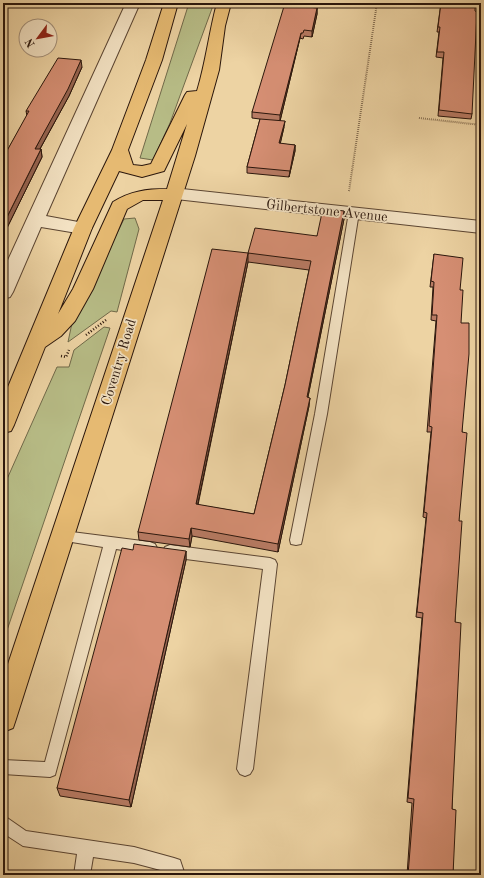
<svg xmlns="http://www.w3.org/2000/svg" width="484" height="878" viewBox="0 0 484 878" font-family="'Old Standard TT',serif">
<style>
.green{fill:#b7bc86;stroke:#706949}
.lines{fill:none;stroke-linecap:round;stroke-linejoin:round}
.lane-casing{stroke:#5b4532;stroke-width:2}
.street-casing{stroke:#5b4532;stroke-width:2}
.highway-casing{stroke:#2a160c;stroke-width:2}
.path-far1{stroke:#2a160c;stroke-width:2;stroke-dasharray:0.5 1.5;stroke-linecap:butt}
.path{stroke:#2a160c;stroke-width:2.5;stroke-dasharray:1 2;stroke-linecap:butt}
.lane{fill:#f3e2c3;fill-rule:evenodd}
.street{fill:#f3e2c3;fill-rule:evenodd}
.highway{fill:#e6ba72;fill-rule:evenodd}
.wall{fill:#b87b64;stroke:#2a160c;fill-rule:evenodd}
.shaded-wall{fill:#966451;stroke:#2a160c}
.building{fill:#d68f74;stroke:#2a160c;fill-rule:evenodd}
.labels{text-anchor:middle;stroke-width:3.5;stroke-linejoin:round;paint-order:stroke}
.street-label{font-size:14px;fill:#2a160c;stroke:#f3e2c3}
</style>
<rect width="100%" height="100%" fill="#edd3a3"/>
<filter id="stains"><feTurbulence type="fractalNoise" baseFrequency=".005" numOctaves="4"/><feColorMatrix values="0 0 0 0 .2 0 0 0 0 .09 0 0 0 0 .02 0 0 0 .5 -.17"/></filter>
<radialGradient id="worn" r=".72"><stop offset=".6" stop-color="#630" stop-opacity="0"/><stop offset="1" stop-color="#630" stop-opacity=".3"/></radialGradient>
<path class="green" d="M 189,3 L 214,3 L 170,123 L 153,160 L 140,158 Z
M 135,218 L 139,229 L 117,312 L 111,311 L 68,342 L 72,323 L 124,219 Z
M 104,327 L 110,328 L 3,642 L 3,488 L 57,367 L 69,367 L 74,350 Z"/>
<g class="lines">
<g class="lane-casing">
<path id="lane" d="M 354,209 L 359,212 L 327,414 L 302,540 L 301,544 L 296,545 L 291,544 L 290,540 L 315,414 L 349,212 Z
M 64,531 L 150,542 L 155,544 L 157,548 L 155,552 L 150,554 L 116,549 L 55,775 L 50,777 L 3,774 L 3,760 L 45,762 L 103,547 L 59,540 L 58,536 L 59,532 Z
M 170,545 L 270,558 L 275,560 L 277,564 L 253,769 L 250,774 L 245,776 L 240,774 L 237,769 L 263,569 L 170,557 L 165,555 L 163,551 L 165,547 Z
M 3,815 L 26,831 L 134,847 L 174,858 L 180,860 L 185,875 L 169,875 L 168,872 L 134,863 L 93,857 L 90,875 L 74,875 L 77,854 L 23,846 L 3,833 Z"/>
</g>
<g class="street-casing">
<path id="street" d="M 126,3 L 140,3 L 46,216 L 89,224 L 92,228 L 89,232 L 83,234 L 41,227 L 13,292 L 10,297 L 3,299 L 3,271 Z
M 173,188 L 481,221 L 481,233 L 167,198 L 164,194 L 167,190 Z"/>
</g>
<g class="highway-casing">
<path id="highway" d="M 164,3 L 178,3 L 162,60 L 128,150 L 133,165 L 142,166 L 151,164 L 185,95 L 187,92 L 197,91 C 206,62 209,32 217,3 L 231,3 L 225,26 L 219,70 L 195,156 L 16,719 L 13,728 L 3,732 L 3,679 L 163,200 L 143,200 L 127,209 L 93,289 L 75,321 L 61,336 L 45,347 L 14,425 L 11,431 L 3,433 L 3,399 L 74,228 L 112,150 L 146,60 ZM 187,124 L 167,189 C 146,189 131,191 113,202 L 73,289 L 58,314 L 92,228 L 119,171 L 142,177 L 164,171 Z"/>
</g>
<path class="path-far1" d="M 419,118 L 481,125
M 349,191 L 377,3"/>
<path class="path" d="M 86,335 L 106,320
M 61,356 L 66,357 L 69,350"/>
<use href="#lane" class="lane"/>
<use href="#street" class="street"/>
<use href="#highway" class="highway"/>
</g>
<path class="wall" d="M 441,3 L 472,114 L 471,119 L 438,116 L 443,58 L 436,57 L 439,32 L 437,32 Z
M 310,5 L 309,7 L 317,8 L 317,14 L 312,37 L 304,36 L 303,39 L 300,38 L 280,121 L 284,127 L 280,144 L 295,145 L 295,151 L 289,177 L 247,173 L 247,167 L 260,119 L 252,118 L 252,112 Z
M 82,67 L 69,96 L 40,149 L 41,149 L 42,157 L 3,236 L 3,158 L 27,116 L 26,111 Z
M 344,211 L 344,219 L 308,397 L 309,406 L 278,552 L 192,536 L 190,547 L 139,540 L 138,532 L 248,253 L 317,236 ZM 248,262 L 309,270 L 285,385 L 254,514 L 198,505 Z
M 434,254 L 460,290 L 462,432 L 455,622 L 452,809 L 453,875 L 407,875 L 412,803 L 407,802 L 422,618 L 416,617 L 426,518 L 423,517 L 431,432 L 427,432 L 436,321 L 431,320 L 433,287 L 430,287 Z
M 186,551 L 186,560 L 131,807 L 60,796 L 57,788 Z"/>
<path class="shaded-wall" d="M 317,8 L 317,14 L 312,37 L 312,31 Z
M 301,33 L 300,38 L 280,121 L 280,115 Z
M 81,60 L 82,67 L 69,96 L 36,156 L 35,149 Z
M 285,121 L 284,127 L 279,149 L 279,143 Z
M 295,145 L 295,151 L 289,177 L 290,171 Z
M 41,149 L 42,157 L 3,236 L 3,225 Z
M 344,211 L 344,219 L 306,406 L 307,397 Z
M 248,253 L 248,262 L 196,512 L 196,504 Z
M 310,398 L 309,406 L 278,552 L 278,544 Z
M 191,528 L 192,536 L 190,547 L 189,539 Z
M 186,551 L 186,560 L 131,807 L 129,800 Z"/>
<path class="building" d="M 285,3 L 309,3 L 308,7 L 317,8 L 312,31 L 304,30 L 303,33 L 301,33 L 280,115 L 252,112 Z
M 441,3 L 475,3 L 475,11 L 477,12 L 472,114 L 439,110 L 444,52 L 437,52 L 440,27 L 438,27 Z
M 58,58 L 81,60 L 68,89 L 35,149 L 41,149 L 3,225 L 3,158 L 29,111 L 26,111 Z
M 260,119 L 285,121 L 279,143 L 295,145 L 290,171 L 247,167 Z
M 323,208 L 344,211 L 307,397 L 310,398 L 278,544 L 191,528 L 189,539 L 138,532 L 212,249 L 248,253 L 255,228 L 317,236 ZM 248,253 L 311,261 L 285,385 L 254,514 L 196,504 Z
M 434,254 L 463,258 L 460,290 L 463,290 L 461,323 L 469,323 L 469,354 L 462,432 L 467,433 L 459,521 L 462,521 L 455,622 L 461,623 L 452,809 L 456,810 L 453,875 L 408,875 L 414,799 L 408,798 L 423,613 L 417,612 L 427,513 L 424,512 L 432,427 L 429,426 L 437,315 L 432,315 L 434,282 L 431,281 Z
M 134,544 L 186,551 L 129,800 L 57,788 L 122,548 L 133,550 Z"/>
<g class="labels">
<g class="street-label">
<text transform="translate(327 210) rotate(6)" y="5">Gilbertstone Avenue</text>
<text transform="translate(118 362) rotate(-73)" y="5">Coventry Road</text>
</g>
</g>
<rect width="484" height="878" fill="none" stroke="#edd3a3" stroke-width="16"/>
<rect x="4" y="4" width="476" height="870" fill="none" stroke="#2a160c" stroke-width="2"/>
<rect x="8" y="8" width="468" height="862" fill="none" stroke="#2a160c"/>
<g transform="translate(38 38) rotate(238)"><circle r="19" fill="#f3e2c3" stroke="#a3907a"/>
<path d="M0-3L7 15L0 10L-7 15Z" fill="#8f2418"/>
<text y="-6" font-size="11" font-weight="bold" text-anchor="middle" fill="#2a160c">N</text>
</g>
<rect width="100%" height="100%" filter="url(#stains)"/>
<rect width="100%" height="100%" fill="url(#worn)"/>
</svg>
